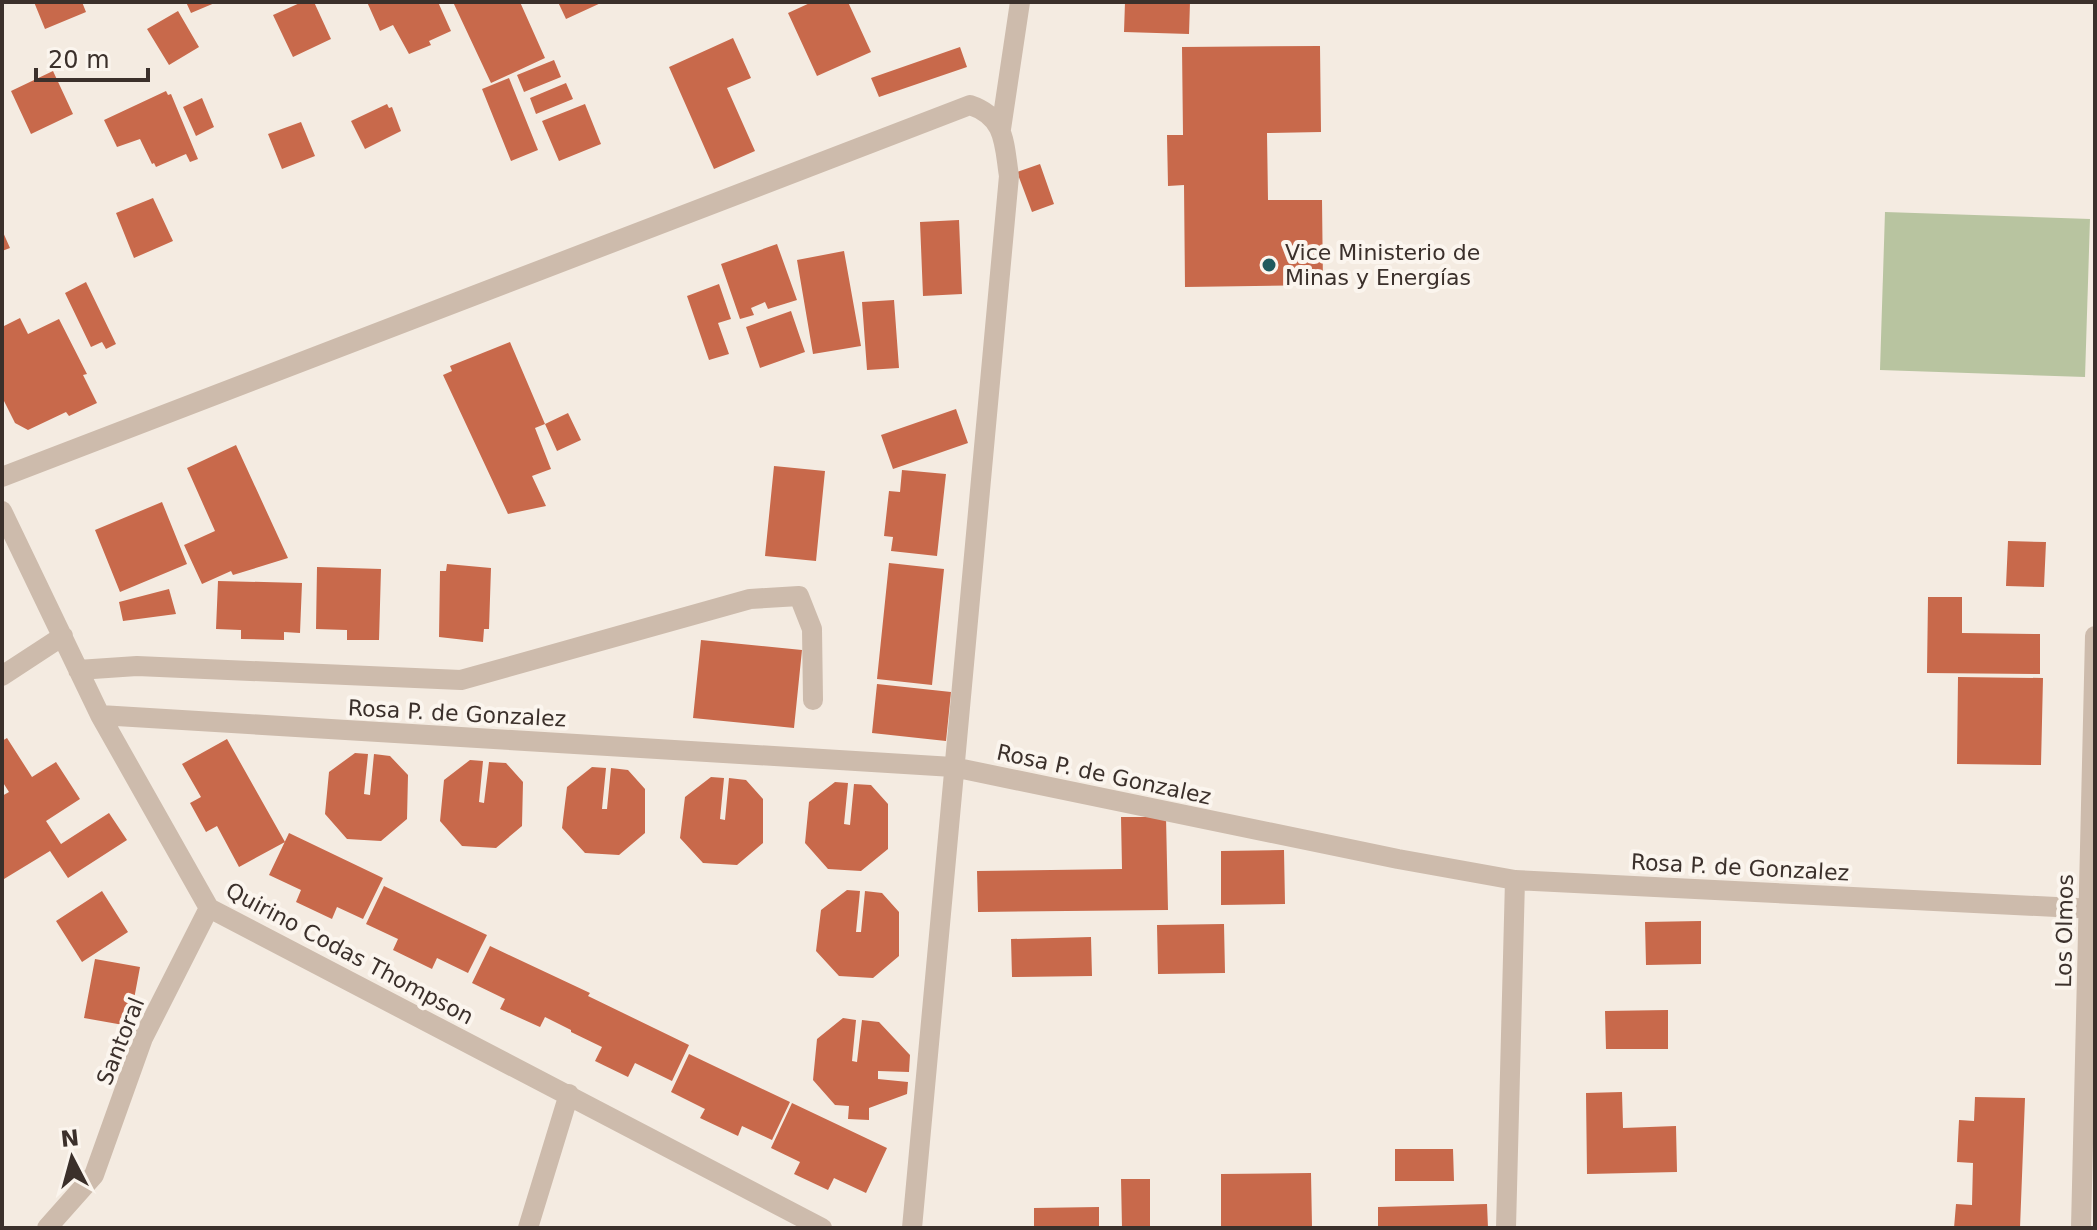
<svg xmlns="http://www.w3.org/2000/svg" width="2097" height="1230" viewBox="0 0 2097 1230" font-family="'DejaVu Sans',sans-serif">
<style>
.grass{fill:#b8c4a0}
.building{fill:#c8694b}
.lines{fill:none;stroke-linecap:round;stroke-linejoin:round}
.street{stroke:#cdbbac;stroke-width:20}
.poi-dot{fill:#1f5a5e;stroke:#fbf5ee;stroke-width:3}
.labels{text-anchor:middle;stroke-width:8;stroke-linejoin:round;paint-order:stroke}
.poi-label{font-size:22px;fill:#3b302b;stroke:#fbf5ee;text-anchor:start}
.street-label{font-size:22px;fill:#3b302b;stroke:#fbf5ee}
</style>
<rect width="100%" height="100%" fill="#f4ebe1"/>
<path class="grass" d="M 1885,212 L 2090,219 L 2085,377 L 1880,370 Z"/>
<path class="building" d="M 34,2 L 82,2 L 86,12 L 45,29 Z
M 186,2 L 217,2 L 191,13 Z
M 302,2 L 314,2 L 331,39 L 293,57 L 273,15 Z
M 367,2 L 438,2 L 451,31 L 429,41 L 431,45 L 409,54 L 393,25 L 380,31 Z
M 453,2 L 520,2 L 545,58 L 491,83 Z
M 558,2 L 603,2 L 566,19 Z
M 812,2 L 848,2 L 871,52 L 817,76 L 788,13 Z
M 1125,2 L 1190,2 L 1189,34 L 1124,32 Z
M 178,11 L 199,47 L 169,65 L 147,29 Z
M 733,38 L 751,78 L 727,88 L 755,151 L 714,169 L 669,67 Z
M 1320,46 L 1321,132 L 1267,133 L 1268,200 L 1322,200 L 1323,285 L 1185,287 L 1184,185 L 1168,186 L 1167,135 L 1183,135 L 1182,47 Z
M 960,47 L 967,67 L 879,97 L 871,78 Z
M 554,60 L 561,77 L 524,92 L 517,75 Z
M 53,71 L 73,114 L 31,134 L 11,91 Z
M 509,78 L 538,150 L 511,161 L 482,89 Z
M 566,83 L 573,99 L 536,114 L 530,98 Z
M 166,91 L 168,95 L 171,94 L 198,159 L 190,162 L 186,154 L 156,167 L 154,163 L 152,164 L 140,139 L 117,147 L 104,120 Z
M 202,98 L 214,127 L 196,136 L 183,107 Z
M 387,104 L 389,108 L 392,107 L 401,131 L 365,149 L 351,121 Z
M 585,104 L 601,144 L 559,161 L 542,121 Z
M 301,122 L 315,156 L 282,169 L 268,134 Z
M 1040,164 L 1054,204 L 1032,212 L 1017,172 Z
M 153,198 L 173,241 L 134,258 L 116,213 Z
M 959,220 L 962,294 L 923,296 L 920,222 Z
M 2,230 L 10,248 L 2,251 Z
M 777,244 L 797,300 L 768,309 L 765,302 L 751,308 L 754,315 L 740,319 L 721,264 Z
M 844,251 L 861,346 L 813,354 L 797,260 Z
M 86,282 L 116,344 L 106,349 L 102,342 L 91,347 L 65,293 Z
M 719,284 L 731,319 L 718,323 L 729,354 L 709,360 L 687,296 Z
M 894,300 L 899,368 L 867,370 L 862,302 Z
M 791,311 L 805,352 L 760,368 L 746,327 Z
M 20,318 L 28,334 L 59,319 L 87,374 L 83,375 L 97,403 L 69,416 L 66,412 L 28,430 L 15,423 L 2,397 L 2,327 Z
M 510,342 L 545,424 L 535,428 L 551,469 L 532,476 L 546,506 L 508,514 L 443,375 L 452,371 L 450,366 Z
M 956,409 L 968,443 L 893,469 L 881,435 Z
M 568,413 L 581,440 L 557,451 L 545,424 Z
M 236,445 L 288,558 L 233,575 L 231,571 L 202,584 L 184,545 L 215,531 L 187,468 Z
M 774,466 L 825,471 L 816,561 L 765,556 Z
M 902,470 L 946,474 L 937,556 L 891,551 L 893,537 L 884,536 L 889,491 L 900,492 Z
M 162,502 L 187,564 L 120,592 L 95,530 Z
M 2008,541 L 2046,542 L 2044,587 L 2006,586 Z
M 889,563 L 944,569 L 932,685 L 877,679 Z
M 447,564 L 491,568 L 489,629 L 484,629 L 483,642 L 439,637 L 440,571 L 446,571 Z
M 317,567 L 381,569 L 379,640 L 347,640 L 347,630 L 316,629 Z
M 218,581 L 302,583 L 300,633 L 284,632 L 284,640 L 241,639 L 241,630 L 216,629 Z
M 169,589 L 176,614 L 123,621 L 119,602 Z
M 1928,597 L 1962,597 L 1962,633 L 2040,634 L 2040,674 L 1927,673 Z
M 701,640 L 802,650 L 794,728 L 693,718 Z
M 1958,677 L 2043,678 L 2041,765 L 1957,764 Z
M 877,684 L 951,692 L 946,741 L 872,733 Z
M 7,738 L 32,777 L 56,762 L 80,799 L 46,821 L 61,844 L 109,813 L 127,840 L 68,878 L 50,851 L 4,879 L 2,876 L 2,796 L 9,792 L 2,781 L 2,741 Z
M 227,739 L 285,842 L 239,867 L 217,826 L 206,832 L 190,803 L 201,797 L 182,764 Z
M 355,753 L 368,754 L 364,794 L 370,795 L 374,754 L 390,756 L 408,775 L 407,819 L 381,841 L 347,839 L 325,814 L 329,772 Z
M 470,760 L 483,761 L 479,802 L 484,803 L 489,762 L 506,763 L 523,782 L 522,826 L 496,848 L 462,846 L 440,821 L 444,780 Z
M 592,767 L 606,768 L 602,809 L 607,809 L 611,768 L 628,770 L 645,789 L 645,833 L 619,855 L 585,853 L 562,828 L 567,787 Z
M 711,777 L 724,778 L 720,819 L 725,820 L 729,778 L 746,780 L 763,799 L 763,843 L 737,865 L 703,863 L 680,838 L 685,797 Z
M 835,782 L 848,783 L 844,824 L 850,825 L 854,784 L 871,785 L 888,804 L 888,849 L 861,871 L 828,869 L 805,843 L 809,802 Z
M 1121,817 L 1166,817 L 1168,910 L 978,912 L 977,871 L 1122,869 Z
M 289,833 L 383,878 L 363,919 L 337,907 L 332,919 L 296,902 L 301,890 L 269,875 Z
M 1284,850 L 1285,904 L 1221,905 L 1221,851 Z
M 384,886 L 487,935 L 468,973 L 437,958 L 432,969 L 393,950 L 398,939 L 366,924 Z
M 847,890 L 860,891 L 856,932 L 861,932 L 865,891 L 882,893 L 899,912 L 899,956 L 873,978 L 839,976 L 816,951 L 821,910 Z
M 102,891 L 128,932 L 82,962 L 56,921 Z
M 1701,921 L 1701,964 L 1646,965 L 1645,922 Z
M 1224,924 L 1225,973 L 1158,974 L 1157,925 Z
M 1091,937 L 1092,976 L 1012,977 L 1011,939 Z
M 490,946 L 590,993 L 588,996 L 689,1045 L 672,1081 L 635,1063 L 628,1077 L 595,1061 L 602,1047 L 571,1032 L 571,1030 L 545,1017 L 540,1027 L 500,1009 L 505,999 L 472,983 Z
M 95,959 L 140,967 L 129,1026 L 84,1018 Z
M 1668,1010 L 1668,1049 L 1606,1049 L 1605,1011 Z
M 843,1018 L 856,1020 L 852,1061 L 857,1062 L 862,1020 L 879,1022 L 910,1055 L 909,1072 L 878,1071 L 878,1079 L 908,1082 L 907,1094 L 869,1108 L 869,1120 L 848,1119 L 849,1106 L 835,1105 L 813,1080 L 817,1039 Z
M 689,1054 L 790,1102 L 772,1140 L 742,1126 L 738,1136 L 700,1118 L 705,1109 L 671,1092 Z
M 1622,1092 L 1623,1128 L 1676,1126 L 1677,1172 L 1587,1174 L 1586,1093 Z
M 1975,1097 L 2025,1098 L 2020,1228 L 1954,1228 L 1956,1204 L 1972,1205 L 1973,1163 L 1957,1162 L 1958,1140 L 1959,1120 L 1974,1121 Z
M 792,1103 L 887,1148 L 866,1193 L 834,1178 L 828,1190 L 794,1174 L 800,1162 L 771,1148 Z
M 1395,1149 L 1453,1149 L 1454,1181 L 1395,1181 Z
M 1311,1173 L 1312,1227 L 1221,1228 L 1221,1174 Z
M 1121,1179 L 1150,1179 L 1150,1228 L 1122,1228 Z
M 1487,1204 L 1488,1228 L 1378,1228 L 1378,1207 Z
M 1099,1207 L 1099,1228 L 1034,1228 L 1034,1208 Z"/>
<g class="lines">
<path class="street" d="M 1001,129 L 1020,2
M 2,477 L 970,105 C 1006,117 1004,144 1009,176 L 912,1228
M 2,511 L 100,715 L 209,908 L 822,1228
M 78,670 L 137,666 L 461,680 L 750,599 L 799,596 L 812,629 L 813,700
M 2,676 L 63,636
M 100,715 L 953,767 L 1398,859 L 1515,880 L 2095,909
M 47,1228 L 94,1175 L 143,1038 L 209,908
M 528,1228 L 569,1094
M 1506,1228 L 1515,880
M 2081,1228 L 2095,636"/>
</g>
<circle class="poi-dot" cx="1269" cy="265" r="8"/>
<g class="labels">
<g class="poi-label">
<text x="1285" y="260">Vice Ministerio de<tspan x="1285" dy="25">Minas y Energías</tspan></text>
</g>
<g class="street-label">
<text transform="translate(457 713) rotate(3)" y="8">Rosa P. de Gonzalez</text>
<text transform="translate(1104 774) rotate(12)" y="8">Rosa P. de Gonzalez</text>
<text transform="translate(1740 867) rotate(3)" y="8">Rosa P. de Gonzalez</text>
<text transform="translate(2064 931) rotate(-89)" y="8">Los Olmos</text>
<text transform="translate(350 953) rotate(28)" y="8">Quirino Codas Thompson</text>
<text transform="translate(120 1041) rotate(-68)" y="8">Santoral</text>
</g>
</g>
<rect width="2097" height="1230" fill="none" stroke="#3b302b" stroke-width="8"/>
<g transform="translate(72 1158) rotate(354)" stroke="#fbf5ee" stroke-width="6" paint-order="stroke">
<path d="M0-6L14 30L0 20L-14 30Z" fill="#3b302b"/>
<text y="-12" font-size="22" font-weight="bold" text-anchor="middle" fill="#3b302b">N</text>
</g>
<path d="M36 68v12h112v-12" fill="none" stroke="#3b302b" stroke-width="4"/>
<text x="48" y="68" font-size="24" fill="#3b302b" stroke="#fbf5ee" stroke-width="6" paint-order="stroke">20 m</text>
</svg>
